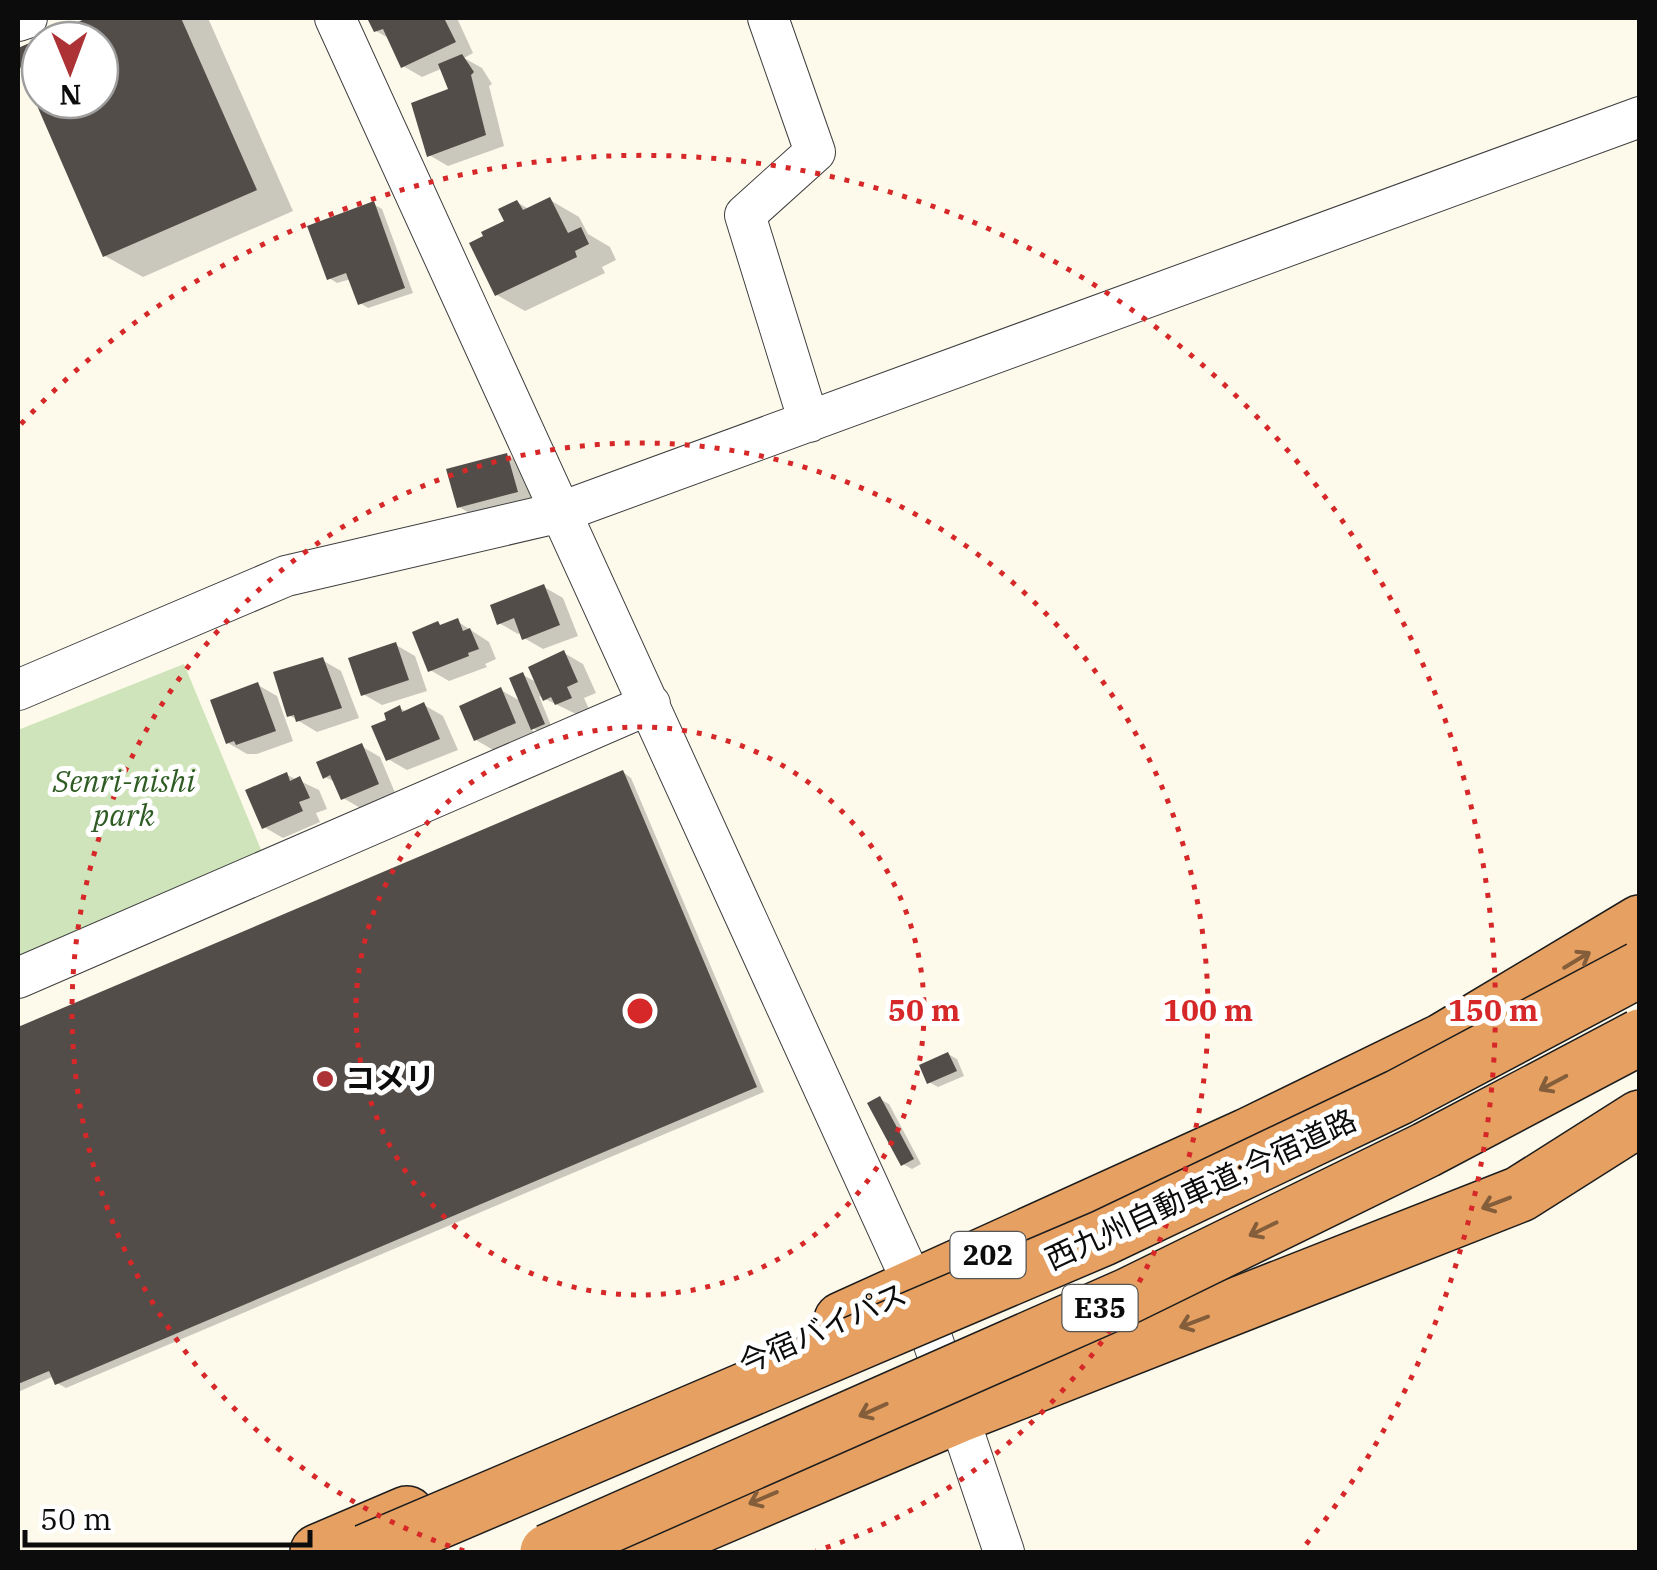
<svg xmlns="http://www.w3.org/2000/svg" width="1657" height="1570" viewBox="0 0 1657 1570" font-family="'IBM Plex Serif','Noto Sans JP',serif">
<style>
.green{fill:#cfe4ba}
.shadow{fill:#0003}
.building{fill:#534d49;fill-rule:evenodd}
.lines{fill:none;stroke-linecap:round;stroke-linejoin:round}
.street-casing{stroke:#3f3f3f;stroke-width:42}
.highway-casing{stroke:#1d1d1d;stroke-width:58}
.street{stroke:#fff;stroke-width:40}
.highway{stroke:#e6a162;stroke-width:55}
.highway-bridge-casing{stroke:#1d1d1d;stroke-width:58;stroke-linecap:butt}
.highway-bridge{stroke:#e6a162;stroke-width:55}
.oneway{stroke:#845e3b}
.ring{fill:none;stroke:#d62828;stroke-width:5;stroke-dasharray:5 10}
.poi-dot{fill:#ad3236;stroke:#fff;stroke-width:4}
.labels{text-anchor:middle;stroke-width:10;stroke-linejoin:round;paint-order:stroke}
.shield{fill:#fff;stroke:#555;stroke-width:2.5}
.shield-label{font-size:28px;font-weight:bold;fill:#0c0c0c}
.park-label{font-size:30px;font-style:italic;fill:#2e5c23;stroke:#fff}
.poi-label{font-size:30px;font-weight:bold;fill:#0c0c0c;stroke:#fff;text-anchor:start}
.street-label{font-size:30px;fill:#0c0c0c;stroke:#fff}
.centre{fill:#d62828;stroke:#fff;stroke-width:5}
.ring-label{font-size:30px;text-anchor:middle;font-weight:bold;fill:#d62828;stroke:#fff;stroke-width:10;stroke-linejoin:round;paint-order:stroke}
</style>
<rect width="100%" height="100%" fill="#fdfaec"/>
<path class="green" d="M 184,664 L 262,852 L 18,957 L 18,730 Z"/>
<path class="shadow" d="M 93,18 L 208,18 L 293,211 L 143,277 L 105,256 L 18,56 L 18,51 L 40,41 L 40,100 L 100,100 L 100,40 L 42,40 Z
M 370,18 L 457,18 L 473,53 L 464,58 L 482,68 L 492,84 L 489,86 L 504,146 L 448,166 L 429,155 L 452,91 L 443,68 L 422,77 L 403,66 L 390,39 L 376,31 Z
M 550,200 L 579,217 L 588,234 L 610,247 L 616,260 L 602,267 L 605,273 L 525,311 L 497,295 L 507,222 L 517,202 L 530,210 Z
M 373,204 L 382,209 L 413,293 L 368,308 L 360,303 L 351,279 L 337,283 L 329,278 Z
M 507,455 L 526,466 L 535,502 L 478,518 L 459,507 Z
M 544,587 L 563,598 L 578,636 L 543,649 L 524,638 L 522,633 L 518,634 L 499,623 Z
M 457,621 L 489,642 L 496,659 L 485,664 L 487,667 L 449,681 L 430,670 L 438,624 L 442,626 Z
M 396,645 L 415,656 L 427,691 L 382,705 L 363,694 Z
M 564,653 L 583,664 L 596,693 L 584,698 L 589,709 L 576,714 L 539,696 L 552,728 L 541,733 L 531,727 L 534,734 L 495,751 L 476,740 L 501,690 L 522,702 L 523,675 L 538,683 Z
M 322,660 L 341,671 L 359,718 L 317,732 L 289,715 Z
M 258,685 L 277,696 L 293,741 L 257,754 L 247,754 L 228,743 Z
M 424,705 L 443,716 L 458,750 L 407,770 L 388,759 L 390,721 L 400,708 L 407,712 Z
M 361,746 L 380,757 L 396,795 L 362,809 L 343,798 L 337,783 L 325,777 Z
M 623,772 L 631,778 L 764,1092 L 66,1388 L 57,1383 L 54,1376 L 18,1392 L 18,1029 Z
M 287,775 L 319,790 L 327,809 L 316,813 L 320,822 L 283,838 L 264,827 Z
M 948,1054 L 957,1059 L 964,1076 L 938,1087 L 929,1082 Z
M 880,1099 L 889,1104 L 921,1164 L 912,1169 L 903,1164 Z"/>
<path class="building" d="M 87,18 L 181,18 L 257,190 L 103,257 L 18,62 L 18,48 ZM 40,40 L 100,40 L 100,100 L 40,100 Z
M 367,18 L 444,18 L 456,42 L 401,68 L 383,29 L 374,32 Z
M 462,54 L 474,72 L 471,75 L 486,135 L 427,157 L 411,103 L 448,89 L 438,64 Z
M 550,197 L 568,233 L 581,227 L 589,244 L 575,251 L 577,257 L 495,296 L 469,243 L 483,236 L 481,232 L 504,221 L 498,209 L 517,200 L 523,210 Z
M 374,201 L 405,288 L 358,305 L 346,273 L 327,280 L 307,226 Z
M 507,453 L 518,492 L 457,508 L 446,469 Z
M 544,584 L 560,625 L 522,640 L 514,618 L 497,625 L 490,605 Z
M 458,618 L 463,631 L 470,628 L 479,649 L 468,653 L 469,656 L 428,672 L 412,632 L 438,621 L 440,625 Z
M 396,642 L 409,680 L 361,696 L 348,658 Z
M 564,650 L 578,682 L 567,687 L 572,698 L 555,705 L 551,697 L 543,701 L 528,667 Z
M 323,657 L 342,708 L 296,722 L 294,715 L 287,717 L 273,672 Z
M 523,672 L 545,724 L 531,730 L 509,678 Z
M 258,682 L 276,731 L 236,745 L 234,741 L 226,744 L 210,700 Z
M 501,687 L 516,723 L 474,741 L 459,706 Z
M 424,702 L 440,739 L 386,761 L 371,726 L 386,720 L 384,713 L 400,705 L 402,712 Z
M 362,743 L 379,784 L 341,800 L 330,775 L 323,779 L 316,762 Z
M 623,770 L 757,1087 L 55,1385 L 49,1371 L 18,1384 L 18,1027 Z
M 287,772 L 290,781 L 300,776 L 310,798 L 299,802 L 303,811 L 262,829 L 245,790 Z
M 948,1052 L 957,1071 L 927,1084 L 919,1065 Z
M 880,1096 L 914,1159 L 901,1166 L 867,1103 Z"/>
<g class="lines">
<g class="street-casing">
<path id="street" d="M 335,18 L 915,1288 L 1004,1552
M 768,18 L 815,152 L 745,215 L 809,422
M 18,21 L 27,18
M 18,690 L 286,576 L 561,512 L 1640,117
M 18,978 L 650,704"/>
</g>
<g class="highway-casing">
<path id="highway" d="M 842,1320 L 1248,1136 L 1443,1041 L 1640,923
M 318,1552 L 407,1514
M 637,1552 L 958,1415 L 1520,1194 L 1640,1118"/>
</g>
<use href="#street" class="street"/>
<use href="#highway" class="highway"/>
<g class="highway-bridge-casing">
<path id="highway-bridge" d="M 366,1552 L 1103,1238 L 1399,1097 L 1640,969
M 548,1552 L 1128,1296 L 1426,1150 L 1640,1037"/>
</g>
<use href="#highway-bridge" class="highway-bridge"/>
</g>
<defs><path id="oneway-shaft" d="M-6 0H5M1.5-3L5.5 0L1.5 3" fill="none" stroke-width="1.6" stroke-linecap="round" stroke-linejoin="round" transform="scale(2.5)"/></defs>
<g class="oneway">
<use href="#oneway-shaft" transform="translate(1577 960) rotate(-31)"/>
<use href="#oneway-shaft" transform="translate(1553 1083) rotate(152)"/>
<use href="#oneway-shaft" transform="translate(1496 1203) rotate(159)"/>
<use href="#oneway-shaft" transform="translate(1263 1229) rotate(154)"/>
<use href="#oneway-shaft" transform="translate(1194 1322) rotate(159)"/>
<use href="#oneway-shaft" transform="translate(873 1410) rotate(156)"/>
<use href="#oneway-shaft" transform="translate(763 1498) rotate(157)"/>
</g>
<g class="ring">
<circle cx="640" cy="1011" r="284"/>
<path d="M464 1551A568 568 0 1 1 816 1551"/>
<path d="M21 424A853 853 0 0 1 1303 1548"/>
</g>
<circle class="poi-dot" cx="325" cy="1079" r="10"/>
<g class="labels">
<g class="shield">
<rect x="950.5" y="1232" width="75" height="46" rx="8"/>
<rect x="1062.5" y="1285" width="75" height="46" rx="8"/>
</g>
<g class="shield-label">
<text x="988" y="1265">202</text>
<text x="1100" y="1318">E35</text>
</g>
<g class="park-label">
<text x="124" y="792">Senri-nishi<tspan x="124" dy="34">park</tspan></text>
</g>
<g class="poi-label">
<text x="345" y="1089">コメリ</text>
</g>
<g class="street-label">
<text transform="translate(1201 1190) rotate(-25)" y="10">西九州自動車道;今宿道路</text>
<text transform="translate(823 1329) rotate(-24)" y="10">今宿バイパス</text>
</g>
</g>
<circle cx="640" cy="1011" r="15" class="centre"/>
<g class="ring-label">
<text x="924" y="1021">50 m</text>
<text x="1208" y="1021">100 m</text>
<text x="1493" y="1021">150 m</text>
</g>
<rect width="1657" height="1570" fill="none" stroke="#0c0c0c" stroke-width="40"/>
<g transform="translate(70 70) rotate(179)"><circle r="48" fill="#ffffff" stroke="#9e9e9e" stroke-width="2.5"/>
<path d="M0-8L18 38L0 25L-18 38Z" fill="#ad3236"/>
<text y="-15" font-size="28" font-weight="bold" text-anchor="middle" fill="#0c0c0c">N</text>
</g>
<path d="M25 1530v15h285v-15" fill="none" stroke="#0c0c0c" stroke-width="5"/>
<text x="40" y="1530" font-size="30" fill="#0c0c0c" stroke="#ffffff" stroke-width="8" paint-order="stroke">50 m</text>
</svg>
